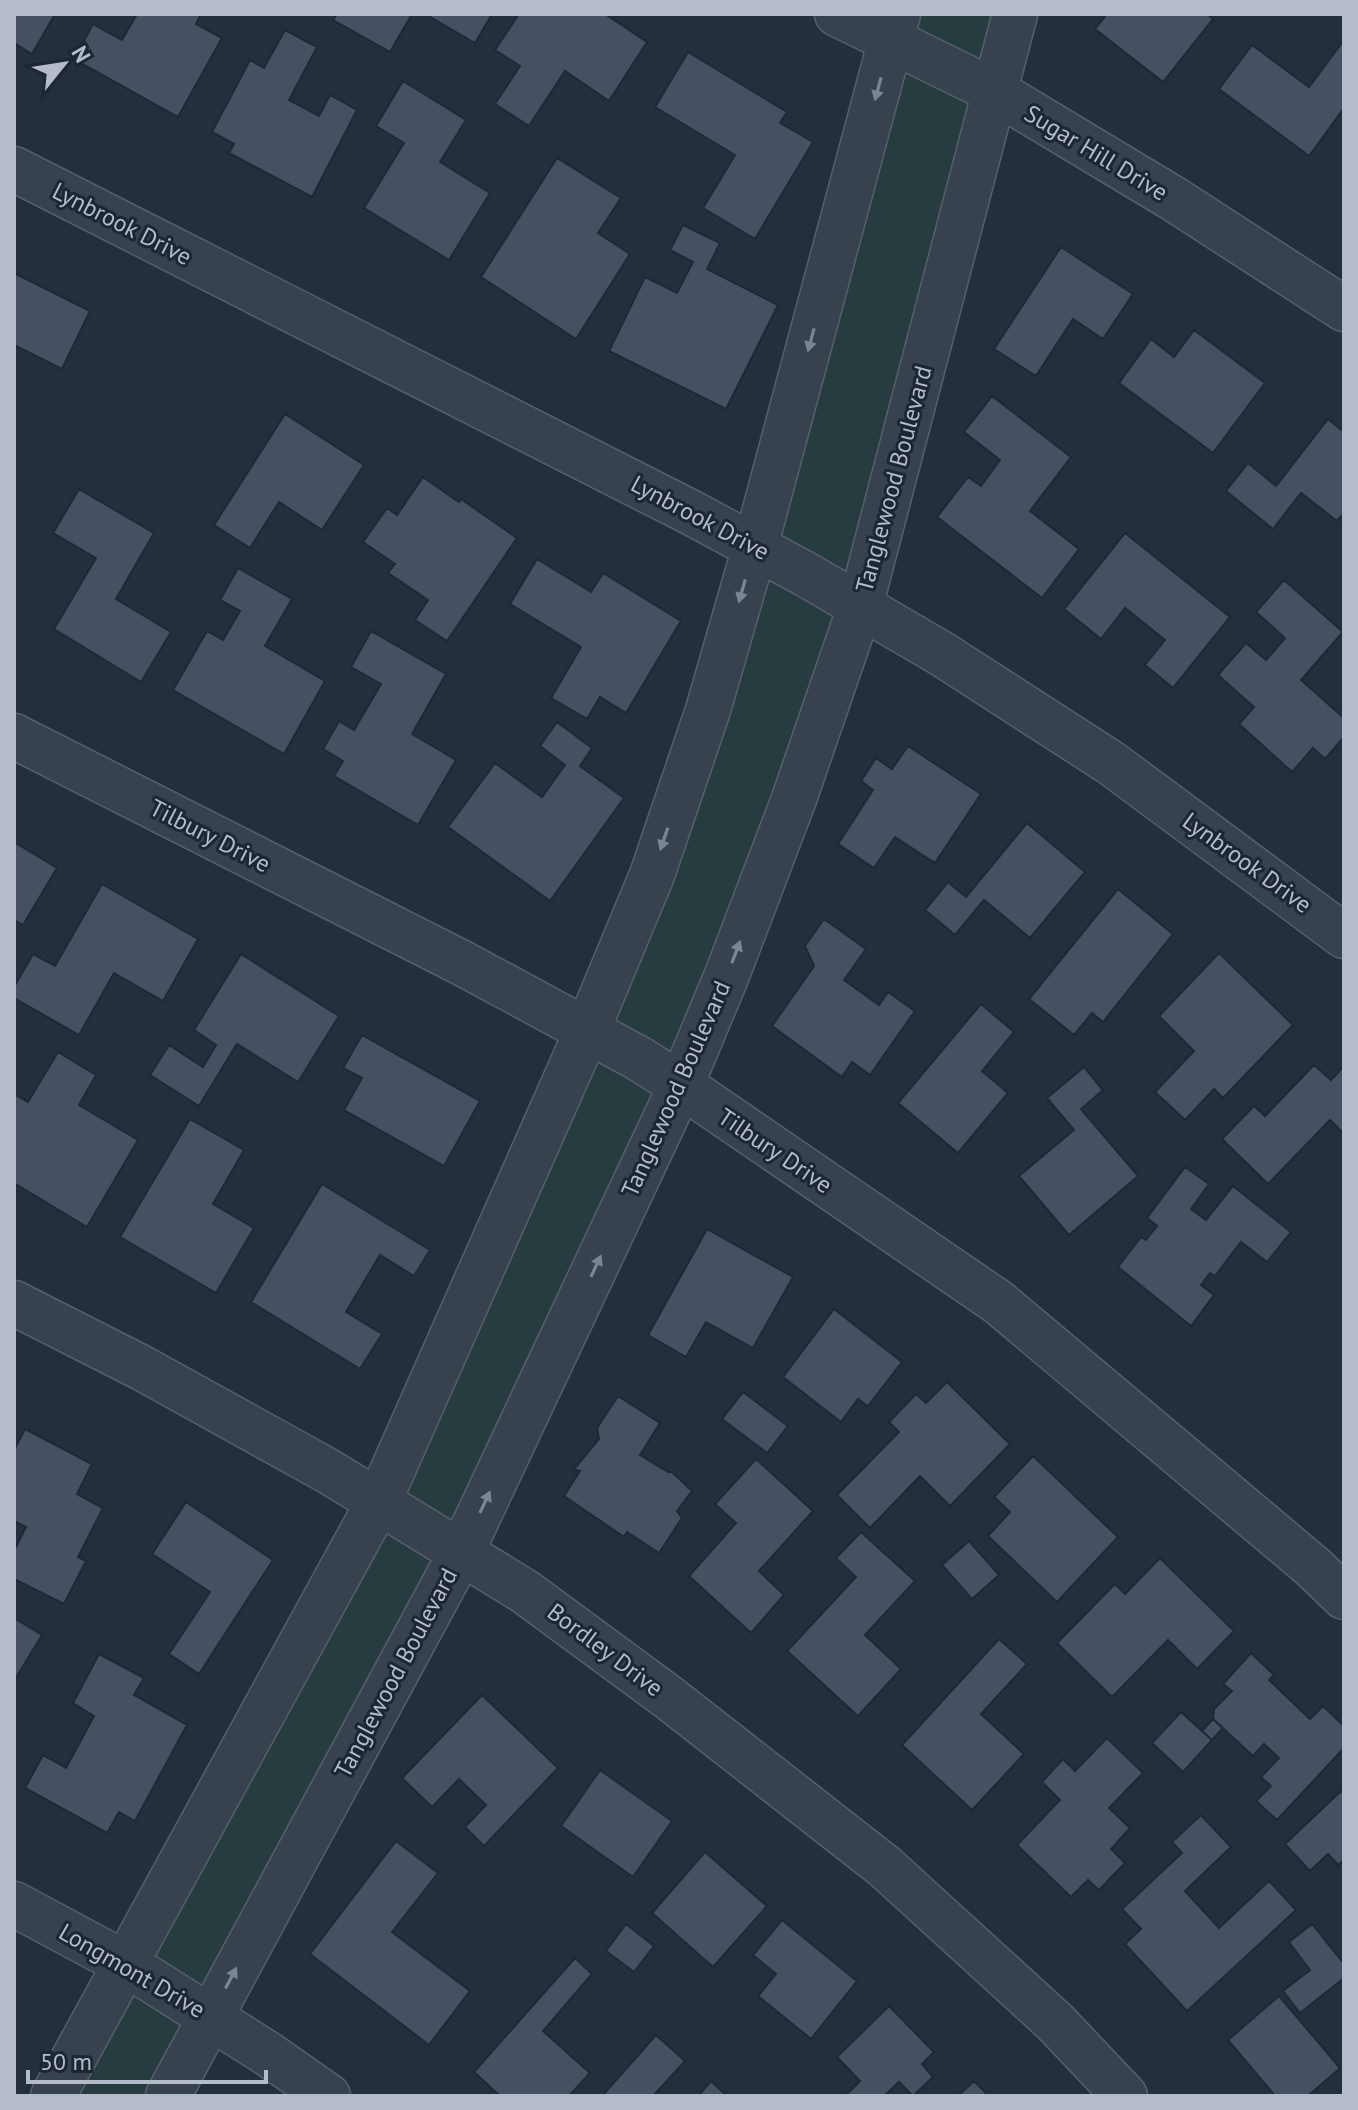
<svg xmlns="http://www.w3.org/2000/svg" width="1358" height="2110" viewBox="0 0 1358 2110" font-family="'PT Sans',sans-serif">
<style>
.green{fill:#263c3f}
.building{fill:#455162;stroke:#1f2835;stroke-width:2}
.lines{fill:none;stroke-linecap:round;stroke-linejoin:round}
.minor-casing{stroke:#565f6c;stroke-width:47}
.minor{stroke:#38414e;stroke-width:44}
.oneway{fill:#7c8592}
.labels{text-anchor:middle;stroke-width:6;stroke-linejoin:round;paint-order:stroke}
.street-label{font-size:24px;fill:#b4bcc9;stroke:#1d2633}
</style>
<rect width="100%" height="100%" fill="#242f3e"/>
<path class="green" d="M 911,14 L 1004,14 L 916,362 L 769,836 L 558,1325 L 156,2096 L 65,2096 L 592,1051 Z"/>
<path class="building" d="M 14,14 L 55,14 L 32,54 L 14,43 Z
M 137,14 L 201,14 L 196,24 L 222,38 L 178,117 L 74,59 L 93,24 L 122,40 Z
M 337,14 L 412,14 L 390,52 L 333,20 Z
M 425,14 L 492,14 L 475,43 Z
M 519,14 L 605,14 L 647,42 L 609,101 L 565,71 L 529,126 L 495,104 L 520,66 L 495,50 Z
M 1107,14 L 1207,14 L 1213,19 L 1163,82 L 1095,29 Z
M 285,30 L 317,47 L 289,100 L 319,116 L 330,95 L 357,110 L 312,197 L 229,153 L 234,144 L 212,132 L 250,60 L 264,68 Z
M 1344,40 L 1344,108 L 1309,156 L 1219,89 L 1252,45 L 1309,87 Z
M 688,52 L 787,112 L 780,123 L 813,142 L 755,239 L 703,208 L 735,155 L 655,107 Z
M 403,81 L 466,120 L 440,162 L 490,193 L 449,260 L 364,208 L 404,143 L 376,126 Z
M 557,158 L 621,198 L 598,233 L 630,254 L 576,339 L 481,277 Z
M 683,225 L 720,243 L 707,269 L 778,305 L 726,409 L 609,351 L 645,277 L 677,293 L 693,262 L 670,250 Z
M 1061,247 L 1133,294 L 1103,339 L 1073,319 L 1036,376 L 994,349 Z
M 14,273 L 90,311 L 62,369 L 14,345 Z
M 1194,330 L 1265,383 L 1213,453 L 1119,383 L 1151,339 L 1174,357 Z
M 992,396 L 1071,457 L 1030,511 L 1079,549 L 1042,598 L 937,517 L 968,477 L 981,486 L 1000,460 L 964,432 Z
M 285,414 L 364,465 L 322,530 L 279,502 L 250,548 L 214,525 Z
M 1328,419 L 1344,432 L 1344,513 L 1337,521 L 1301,493 L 1273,529 L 1226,491 L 1248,463 L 1276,486 Z
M 423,477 L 459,502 L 461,499 L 517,538 L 447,641 L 415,620 L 428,600 L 388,573 L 395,564 L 363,542 L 387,508 L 397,515 Z
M 79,489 L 154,533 L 116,599 L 171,632 L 141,682 L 54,629 L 96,558 L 53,533 Z
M 1125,533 L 1230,617 L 1173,688 L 1145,665 L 1165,640 L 1125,608 L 1101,639 L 1064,609 Z
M 537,559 L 591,592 L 603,573 L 681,621 L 626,713 L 600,697 L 587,719 L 551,698 L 581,647 L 510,604 Z
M 238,568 L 292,599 L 265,646 L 325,681 L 284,754 L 173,690 L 207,631 L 223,640 L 240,611 L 220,600 Z
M 1284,580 L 1343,632 L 1301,680 L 1344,718 L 1344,737 L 1325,759 L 1313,748 L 1292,772 L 1239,724 L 1254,707 L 1218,675 L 1246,643 L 1266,660 L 1285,638 L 1256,612 Z
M 371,631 L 446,674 L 412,734 L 456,760 L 418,825 L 334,776 L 343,761 L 323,749 L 339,721 L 354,730 L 381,684 L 351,667 Z
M 557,722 L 592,748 L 580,766 L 624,798 L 550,901 L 448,827 L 495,763 L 542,797 L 565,765 L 540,746 Z
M 908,746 L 981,794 L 935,863 L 895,837 L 874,868 L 838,844 L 873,790 L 861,781 L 876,758 L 892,769 Z
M 1027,823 L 1085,872 L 1030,938 L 984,900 L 955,935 L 925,910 L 948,882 L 966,897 Z
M 14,842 L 57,868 L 23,925 L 14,920 Z
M 102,884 L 198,939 L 163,1001 L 114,973 L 79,1035 L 14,998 L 14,987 L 33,954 L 55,966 Z
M 1118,889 L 1173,934 L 1103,1022 L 1092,1013 L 1074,1035 L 1029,999 Z
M 824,919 L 866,949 L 844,980 L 879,1005 L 888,992 L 915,1011 L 870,1075 L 852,1062 L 842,1077 L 772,1026 L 814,966 L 805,946 Z
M 1219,953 L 1293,1025 L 1223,1098 L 1214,1089 L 1185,1120 L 1155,1092 L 1194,1051 L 1159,1016 Z
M 241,954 L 339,1016 L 298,1082 L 237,1044 L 199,1106 L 150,1075 L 169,1045 L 203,1067 L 216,1045 L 194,1030 Z
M 981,1004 L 1014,1032 L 982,1071 L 1008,1093 L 958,1153 L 898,1103 Z
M 362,1035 L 480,1101 L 444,1166 L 344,1110 L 362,1078 L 343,1068 Z
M 58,1052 L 96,1075 L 79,1105 L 138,1140 L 87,1227 L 14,1183 L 14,1094 L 28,1102 Z
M 1314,1065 L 1331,1080 L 1344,1066 L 1344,1134 L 1330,1120 L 1268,1184 L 1222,1139 L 1254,1106 L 1265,1116 Z
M 1084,1067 L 1103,1090 L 1081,1109 L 1138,1176 L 1069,1235 L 1019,1176 L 1074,1130 L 1047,1098 Z
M 190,1119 L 244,1150 L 213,1204 L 254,1228 L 216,1293 L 120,1237 Z
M 1185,1167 L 1209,1184 L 1191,1209 L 1206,1220 L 1233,1186 L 1291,1232 L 1267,1262 L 1241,1242 L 1215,1276 L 1210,1273 L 1201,1285 L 1214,1295 L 1191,1326 L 1118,1267 L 1141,1237 L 1146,1240 L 1157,1226 L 1147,1218 Z
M 322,1184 L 430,1250 L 414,1276 L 380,1255 L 346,1312 L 382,1334 L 360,1369 L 251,1302 Z
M 707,1229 L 793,1277 L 753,1348 L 706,1322 L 686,1357 L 648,1335 Z
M 834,1309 L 902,1362 L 868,1406 L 858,1399 L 841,1422 L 783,1377 Z
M 947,1382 L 1010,1444 L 950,1506 L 920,1476 L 870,1528 L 837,1495 L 899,1432 L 889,1422 L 916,1394 L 926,1403 Z
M 743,1392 L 788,1426 L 767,1453 L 722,1419 Z
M 618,1396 L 660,1423 L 640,1455 L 668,1472 L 672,1472 L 692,1491 L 677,1511 L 682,1518 L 659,1553 L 627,1532 L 624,1537 L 564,1496 L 580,1471 L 574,1469 L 599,1439 L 597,1428 Z
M 25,1429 L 92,1464 L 77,1494 L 103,1508 L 78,1557 L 86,1561 L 64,1604 L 14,1579 L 14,1551 L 26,1527 L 14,1521 L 14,1450 Z
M 1033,1456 L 1118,1537 L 1057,1602 L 988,1536 L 1010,1512 L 994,1497 Z
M 756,1459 L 813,1511 L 759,1571 L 784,1595 L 751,1633 L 689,1576 L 736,1523 L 715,1504 Z
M 186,1502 L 273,1560 L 199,1674 L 169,1654 L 210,1592 L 152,1554 Z
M 861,1532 L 915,1581 L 865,1635 L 901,1669 L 858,1716 L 787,1651 L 856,1577 L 836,1558 Z
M 969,1541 L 999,1575 L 972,1599 L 942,1565 Z
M 1160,1558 L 1234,1631 L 1197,1669 L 1168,1640 L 1112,1697 L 1057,1643 L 1115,1584 L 1125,1594 Z
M 14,1618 L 42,1635 L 14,1681 Z
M 999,1639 L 1027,1664 L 981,1714 L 1024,1754 L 972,1810 L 902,1745 Z
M 1251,1653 L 1274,1675 L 1269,1680 L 1310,1719 L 1323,1706 L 1344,1726 L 1344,1748 L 1277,1820 L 1256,1801 L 1271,1786 L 1261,1777 L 1279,1758 L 1264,1744 L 1253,1756 L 1213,1719 L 1214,1709 L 1232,1691 L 1223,1684 Z
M 99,1654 L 144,1678 L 134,1695 L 187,1725 L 135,1821 L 119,1812 L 107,1833 L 25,1788 L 43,1755 L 66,1768 L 94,1716 L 73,1703 Z
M 482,1695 L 558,1768 L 484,1846 L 465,1827 L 486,1805 L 459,1779 L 432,1807 L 402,1778 Z
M 1181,1712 L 1212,1740 L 1183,1772 L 1152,1743 Z
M 1213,1719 L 1223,1728 L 1212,1740 L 1202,1731 Z
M 1107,1738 L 1143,1773 L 1109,1808 L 1130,1828 L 1111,1849 L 1125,1863 L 1099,1890 L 1088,1880 L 1071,1897 L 1017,1845 L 1060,1800 L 1042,1782 L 1063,1759 L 1075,1771 Z
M 600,1770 L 672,1821 L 633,1877 L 561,1826 Z
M 1341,1791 L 1344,1795 L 1344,1860 L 1338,1865 L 1328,1854 L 1310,1871 L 1285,1844 Z
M 1201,1815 L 1231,1847 L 1185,1891 L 1219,1928 L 1269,1881 L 1296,1910 L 1187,2011 L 1125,1944 L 1141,1929 L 1122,1909 L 1182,1853 L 1172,1842 Z
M 396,1841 L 438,1873 L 392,1932 L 470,1991 L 429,2045 L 310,1954 Z
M 705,1852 L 767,1906 L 713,1967 L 652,1913 Z
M 782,1920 L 857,1981 L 811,2039 L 758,1996 L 776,1974 L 753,1955 Z
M 626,1924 L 654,1946 L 634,1972 L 606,1951 Z
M 1312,1924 L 1344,1964 L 1344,1978 L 1300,2013 L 1283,1991 L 1310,1970 L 1289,1942 Z
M 575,1958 L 592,1974 L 543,2031 L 590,2073 L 569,2096 L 500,2096 L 474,2072 Z
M 1279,1996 L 1340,2068 L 1308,2096 L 1275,2096 L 1228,2040 Z
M 889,2006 L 934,2052 L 922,2064 L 933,2077 L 913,2096 L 899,2082 L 884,2096 L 845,2096 L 860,2081 L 837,2057 Z
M 656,2035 L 685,2061 L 653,2096 L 602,2096 Z
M 711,2081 L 727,2096 L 698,2096 Z
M 974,2081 L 989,2096 L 958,2096 Z"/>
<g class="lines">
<g class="minor-casing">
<path id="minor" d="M 837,14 L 996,92 L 1174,199 L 1344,309
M 14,169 L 690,512 L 807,575 L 942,654 L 1111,763 L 1344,936
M 14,736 L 462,963 L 638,1058 L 681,1085 L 998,1302 L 1313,1567 L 1344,1597
M 14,1303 L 142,1368 L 328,1471 L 524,1591 L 668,1697 L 884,1866 L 1055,2022 L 1125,2096
M 14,1904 L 126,1964 L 268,2054 L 328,2096
M 53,2096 L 379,1501 L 587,1031 L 652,875 L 708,710 L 755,547 L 898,14
M 168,2096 L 462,1551 L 681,1085 L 727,975 L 794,799 L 860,607 L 1015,14"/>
</g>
<use href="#minor" class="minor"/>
</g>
<defs><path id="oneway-solid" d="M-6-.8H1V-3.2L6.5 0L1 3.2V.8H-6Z" transform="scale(2)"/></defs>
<g class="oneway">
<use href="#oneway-solid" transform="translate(878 89) rotate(105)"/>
<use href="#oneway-solid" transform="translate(811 340) rotate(105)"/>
<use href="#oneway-solid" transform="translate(742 591) rotate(106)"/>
<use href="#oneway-solid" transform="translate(664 839) rotate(109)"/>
<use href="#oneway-solid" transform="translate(736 952) rotate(-69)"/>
<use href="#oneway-solid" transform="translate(596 1266) rotate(-65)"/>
<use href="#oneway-solid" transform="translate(485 1502) rotate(-65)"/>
<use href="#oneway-solid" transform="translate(231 1978) rotate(-62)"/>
</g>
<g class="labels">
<g class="street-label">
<text transform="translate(1096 153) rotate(31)" y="8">Sugar Hill Drive</text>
<text transform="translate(122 224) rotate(27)" y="8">Lynbrook Drive</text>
<text transform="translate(894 479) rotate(-75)" y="8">Tanglewood Boulevard</text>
<text transform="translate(700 518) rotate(28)" y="8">Lynbrook Drive</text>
<text transform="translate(210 836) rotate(27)" y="8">Tilbury Drive</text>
<text transform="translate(1247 863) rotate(36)" y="8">Lynbrook Drive</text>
<text transform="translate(676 1089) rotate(-66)" y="8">Tanglewood Boulevard</text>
<text transform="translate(775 1151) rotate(34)" y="8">Tilbury Drive</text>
<text transform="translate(605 1650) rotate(37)" y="8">Bordley Drive</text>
<text transform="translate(396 1673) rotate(-62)" y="8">Tanglewood Boulevard</text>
<text transform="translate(132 1971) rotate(30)" y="8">Longmont Drive</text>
</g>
</g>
<rect width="1358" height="2110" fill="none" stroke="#b4bcc9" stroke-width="32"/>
<g transform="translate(64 64) rotate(60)" stroke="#1d2633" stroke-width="6" paint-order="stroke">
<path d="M0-6L14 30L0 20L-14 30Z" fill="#b4bcc9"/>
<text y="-12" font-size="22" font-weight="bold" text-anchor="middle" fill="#b4bcc9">N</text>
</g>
<path d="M28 2070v12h238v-12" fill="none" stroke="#b4bcc9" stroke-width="4"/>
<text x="40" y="2070" font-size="24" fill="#b4bcc9" stroke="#1d2633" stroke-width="6" paint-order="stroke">50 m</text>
</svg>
